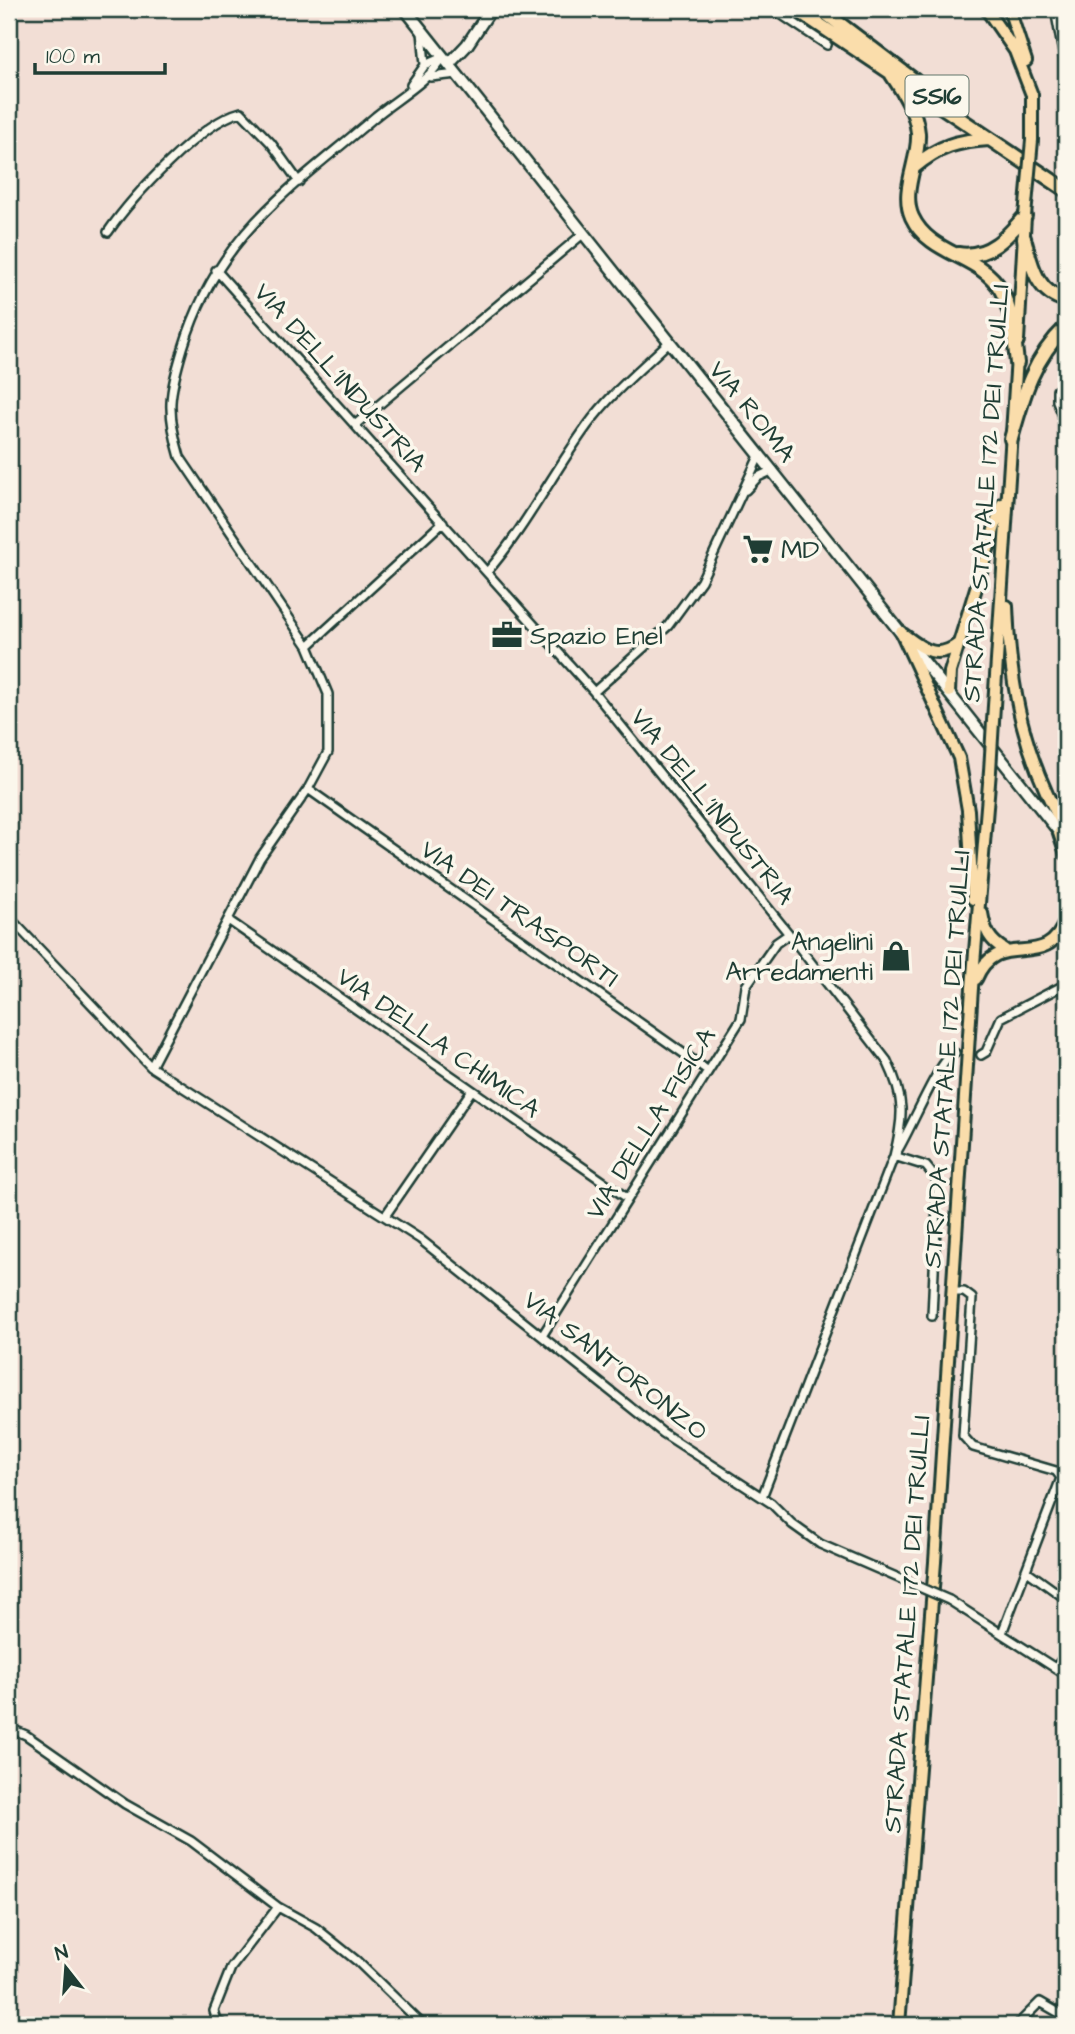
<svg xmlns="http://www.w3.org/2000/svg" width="1075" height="2034" viewBox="0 0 1075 2034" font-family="'Architects Daughter',sans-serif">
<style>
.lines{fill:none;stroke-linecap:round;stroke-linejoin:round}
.street-casing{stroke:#1f3d34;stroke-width:12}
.secondary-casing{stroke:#1f3d34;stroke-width:15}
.primary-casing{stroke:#1f3d34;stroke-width:16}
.highway-casing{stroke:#1f3d34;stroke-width:18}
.street{stroke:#fbf7ec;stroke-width:7}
.secondary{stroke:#fbf7ec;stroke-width:10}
.primary{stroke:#faddab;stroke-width:10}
.highway{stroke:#faddab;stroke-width:12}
.street-bridge-casing{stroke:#1f3d34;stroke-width:12;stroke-linecap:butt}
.primary-bridge-casing{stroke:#1f3d34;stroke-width:16;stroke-linecap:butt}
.street-bridge{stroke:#fbf7ec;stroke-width:7}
.primary-bridge{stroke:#faddab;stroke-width:10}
.labels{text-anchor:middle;stroke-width:7;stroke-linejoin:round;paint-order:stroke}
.shield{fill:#fbf7ec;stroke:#61756b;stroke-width:2}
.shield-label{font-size:24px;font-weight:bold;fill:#1f3d34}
.street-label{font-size:26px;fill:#1f3d34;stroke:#fbf7ec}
.poi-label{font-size:26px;fill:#1f3d34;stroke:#fbf7ec;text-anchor:start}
</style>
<rect width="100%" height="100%" fill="#f2ded5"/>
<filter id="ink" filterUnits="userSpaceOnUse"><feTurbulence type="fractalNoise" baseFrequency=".0143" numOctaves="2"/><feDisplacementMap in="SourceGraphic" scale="14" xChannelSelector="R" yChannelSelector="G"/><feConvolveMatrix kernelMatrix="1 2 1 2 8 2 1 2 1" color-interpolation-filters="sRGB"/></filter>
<g filter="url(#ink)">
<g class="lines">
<g class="street-casing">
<path id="street" d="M 773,9 L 827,45
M 1055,9 L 1066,70
M 425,65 L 443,57
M 431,77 L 457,74
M 411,85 L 425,65 L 422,32
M 108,232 C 132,197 201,122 241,112 L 271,143 L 299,182
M 216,270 L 594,692 L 789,934 L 887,1061 C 905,1098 904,1117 894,1156 L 762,1497
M 1057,390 L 1057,401 L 1066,423
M 356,424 L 584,233
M 746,490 L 758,477 L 773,470
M 487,572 C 526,527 552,474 587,426 C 610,394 642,368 670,341
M 308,646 L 443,522
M 594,692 L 668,626 L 701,581 L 760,454
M 308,789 L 707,1070
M 9,917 L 151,1067 L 420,1239 L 663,1433 L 771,1503 L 792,1524 L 820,1544 L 910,1583
M 228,920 L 627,1198
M 981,1055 L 986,1052 L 1001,1018 L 1066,984
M 151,1067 L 260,858 L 308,789 L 328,752 L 328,694 L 308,646 L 180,457 C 166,410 169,395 183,348 C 218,233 290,190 376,116 C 398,98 430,80 443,57
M 896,1153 C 909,1134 940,1056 955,1053
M 894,1156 L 926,1166 L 938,1181 L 932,1316
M 385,1216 L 472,1090
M 953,1292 L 964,1292 L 972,1298 L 963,1436 L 973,1447 L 1056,1471 L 1063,1480
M 542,1336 L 741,1019 L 746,986 L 776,943 L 789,934
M 1027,1571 L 1066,1599
M 949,1600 L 1066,1675
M 1002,1633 L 1066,1465
M 1056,1668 L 1066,1653
M 9,1728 L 26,1735 L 125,1804 L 191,1841 L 278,1907 L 316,1928 L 357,1961 L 423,2025
M 224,2025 L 217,2021 L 214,2011 L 231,1968 L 278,1907
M 1017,2025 L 1040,2002 L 1066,2017"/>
</g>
<g class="secondary-casing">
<path id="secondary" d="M 405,9 L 1064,838
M 449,64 L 467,45 L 491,9"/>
</g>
<g class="primary-casing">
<path id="primary" d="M 986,9 L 1015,51 L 1032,95
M 1009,9 L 1026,61
M 1018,341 L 1025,216
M 1007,606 C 1010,690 1024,757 1066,831
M 901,632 L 959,758 L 968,810 L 973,899
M 903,634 C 922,648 936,661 958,644
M 949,692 L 950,672 L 1002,504
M 993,721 L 1017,357
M 1059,833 L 1066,854
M 982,913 C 985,931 989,940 1005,950
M 976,979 C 999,925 1046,976 1066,919
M 899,2025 L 935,1562 L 972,988 L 990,771"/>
</g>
<g class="highway-casing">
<path id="highway" d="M 796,9 L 1066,190
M 820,9 L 915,81
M 1008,9 L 1010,12
M 892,75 C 904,93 916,111 918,133 C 920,160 900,190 912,217 C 930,256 980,254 1001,290 C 1013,312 1014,338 1017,363
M 914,167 C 939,146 957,141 989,139
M 1024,238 C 1031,264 1036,293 1066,300
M 958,254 C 988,259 1007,237 1025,216
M 1011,439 C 1023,396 1033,358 1066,327"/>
</g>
<use href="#street" class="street"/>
<use href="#secondary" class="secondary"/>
<use href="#primary" class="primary"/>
<use href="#highway" class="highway"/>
<g class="street-bridge-casing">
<path id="street-bridge" d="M 910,1583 L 949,1600"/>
</g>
<g class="primary-bridge-casing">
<path id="primary-bridge" d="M 1025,216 L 1032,140 L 1032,95
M 990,771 L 993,721"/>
</g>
<use href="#street-bridge" class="street-bridge"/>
<use href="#primary-bridge" class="primary-bridge"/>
</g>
</g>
<defs>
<g id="supermarket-bare" transform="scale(2.415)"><path d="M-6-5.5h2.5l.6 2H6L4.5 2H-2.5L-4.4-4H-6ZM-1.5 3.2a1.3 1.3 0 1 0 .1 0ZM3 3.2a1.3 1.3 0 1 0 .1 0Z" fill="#1f3d34" stroke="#fbf7ec" stroke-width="2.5" paint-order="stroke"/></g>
<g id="office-bare" transform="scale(2.415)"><path d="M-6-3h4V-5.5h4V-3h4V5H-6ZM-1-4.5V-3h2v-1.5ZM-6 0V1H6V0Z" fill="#1f3d34" stroke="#fbf7ec" stroke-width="2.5" paint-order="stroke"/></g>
<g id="shop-bare" transform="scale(2.415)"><path d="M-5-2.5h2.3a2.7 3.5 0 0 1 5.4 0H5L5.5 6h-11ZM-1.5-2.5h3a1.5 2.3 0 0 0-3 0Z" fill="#1f3d34" stroke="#fbf7ec" stroke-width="2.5" paint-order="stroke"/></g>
</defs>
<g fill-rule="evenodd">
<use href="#supermarket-bare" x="758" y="549"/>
<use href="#office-bare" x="507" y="635"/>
<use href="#shop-bare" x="896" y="956"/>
</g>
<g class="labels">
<rect class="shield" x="905.5" y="75.5" width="63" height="41" rx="5"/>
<g class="shield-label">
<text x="937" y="104">SS16</text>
</g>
<g class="street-label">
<text transform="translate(341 377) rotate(48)" y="9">VIA DELL'INDUSTRIA</text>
<text transform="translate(753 411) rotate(51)" y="9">VIA ROMA</text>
<text transform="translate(985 493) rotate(-86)" y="9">STRADA STATALE 172 DEI TRULLI</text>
<text transform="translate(713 806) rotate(51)" y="9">VIA DELL'INDUSTRIA</text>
<text transform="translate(520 913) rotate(35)" y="9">VIA DEI TRASPORTI</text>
<text transform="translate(439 1042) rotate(35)" y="9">VIA DELLA CHIMICA</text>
<text transform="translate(946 1059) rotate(-86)" y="9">STRADA STATALE 172 DEI TRULLI</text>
<text transform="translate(650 1123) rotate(-58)" y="9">VIA DELLA FISICA</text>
<text transform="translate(616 1365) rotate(38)" y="9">VIA SANT'ORONZO</text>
<text transform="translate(906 1624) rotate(-86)" y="9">STRADA STATALE 172 DEI TRULLI</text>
</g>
<g class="poi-label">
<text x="781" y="558">MD</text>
<text x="530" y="644">Spazio Enel</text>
<text x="873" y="950" text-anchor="end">Angelini<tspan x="873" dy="30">Arredamenti</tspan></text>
</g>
</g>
<rect width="1075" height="2034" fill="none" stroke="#fbf7ec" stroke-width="35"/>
<rect x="18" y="18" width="1040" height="1999" fill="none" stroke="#1f3d34" stroke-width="2.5" filter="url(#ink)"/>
<g transform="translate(66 1968) rotate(343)" stroke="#fbf7ec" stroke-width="5" paint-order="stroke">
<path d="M0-5L12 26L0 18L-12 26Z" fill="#1f3d34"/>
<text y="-10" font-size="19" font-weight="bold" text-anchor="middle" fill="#1f3d34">N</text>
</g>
<path d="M35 63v10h130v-10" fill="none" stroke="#1f3d34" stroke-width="3.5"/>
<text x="46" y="63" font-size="21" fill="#1f3d34" stroke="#fbf7ec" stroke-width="5" paint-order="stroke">100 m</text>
</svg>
